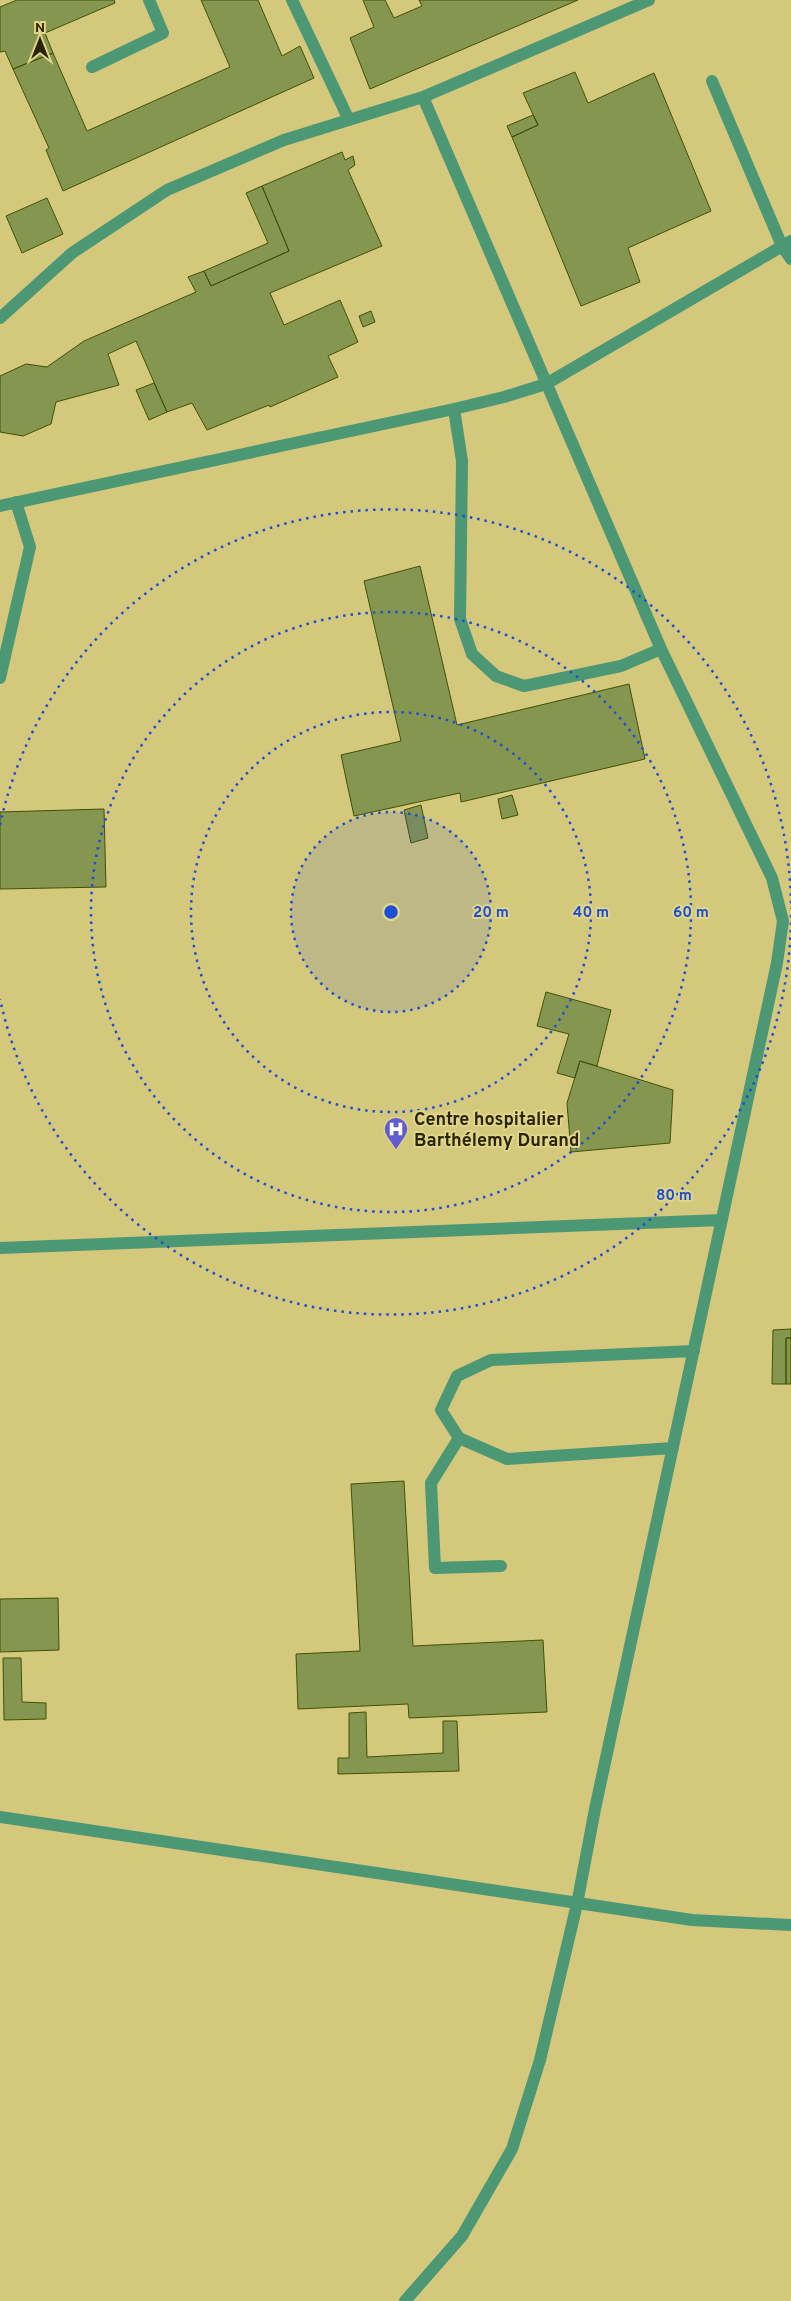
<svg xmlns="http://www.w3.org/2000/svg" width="791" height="2301" viewBox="0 0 791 2301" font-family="Overpass,sans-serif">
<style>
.building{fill:#849650;stroke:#425202}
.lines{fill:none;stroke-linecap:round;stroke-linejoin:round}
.lane{stroke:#4c9774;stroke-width:12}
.ring{fill:none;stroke:#1d4ed8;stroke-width:2.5;stroke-dasharray:2.5 5}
.labels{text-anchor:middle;stroke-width:4;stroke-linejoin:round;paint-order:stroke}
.poi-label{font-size:18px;font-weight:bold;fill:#292404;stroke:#e0d589;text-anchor:start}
.centre{fill:#1d4ed8;stroke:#e0d589;stroke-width:2.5}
.ring-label{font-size:15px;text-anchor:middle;font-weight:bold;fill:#1d4ed8;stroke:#e0d589;stroke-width:4;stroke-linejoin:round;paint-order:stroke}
</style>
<rect width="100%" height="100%" fill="#d3c87c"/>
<path class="building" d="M 17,0 L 114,0 L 115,3 L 45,33 L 53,53 L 13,69 L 5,51 L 0,52 L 0,7 Z
M 201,0 L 258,0 L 282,56 L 300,46 L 314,78 L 63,191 L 46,150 L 49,148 L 13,69 L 53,53 L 87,131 L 230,67 Z
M 363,0 L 385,0 L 394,18 L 422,6 L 419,0 L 578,0 L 370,89 L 350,38 L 374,27 Z
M 575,72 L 588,103 L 654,73 L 711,211 L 628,248 L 640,282 L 581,306 L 512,137 L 538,125 L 523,93 Z
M 533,115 L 538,125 L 512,137 L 507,126 Z
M 342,152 L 345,160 L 353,156 L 355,165 L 348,170 L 382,246 L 270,293 L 284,325 L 340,300 L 358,342 L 328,356 L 338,377 L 270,407 L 269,405 L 207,430 L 192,403 L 167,412 L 136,341 L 108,354 L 119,385 L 56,402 L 51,424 L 23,436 L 0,432 L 0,376 L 26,364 L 47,367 L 84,341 L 196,292 L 188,277 L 204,271 L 211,286 L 289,251 L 262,186 Z
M 262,186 L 289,251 L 211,286 L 204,271 L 268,243 L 246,193 Z
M 47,198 L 63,234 L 22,253 L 6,216 Z
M 371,311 L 375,322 L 363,327 L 359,316 Z
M 154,383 L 167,412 L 149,420 L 136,390 Z
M 420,566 L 457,725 L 629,684 L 645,759 L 461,802 L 460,793 L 354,816 L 341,755 L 401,741 L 364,581 Z
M 512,795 L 518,815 L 502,819 L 498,799 Z
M 421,805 L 428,838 L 411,843 L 404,810 Z
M 104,809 L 106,887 L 0,889 L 0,812 Z
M 546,992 L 611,1010 L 597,1066 L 580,1061 L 575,1078 L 557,1073 L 569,1034 L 537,1026 Z
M 580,1061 L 673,1090 L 670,1143 L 571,1152 L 567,1103 Z
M 791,1329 L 791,1338 L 786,1338 L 786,1384 L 772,1384 L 773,1330 Z
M 786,1338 L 791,1338 L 791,1384 L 786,1384 Z
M 404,1481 L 413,1646 L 543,1640 L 547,1712 L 409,1718 L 408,1704 L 298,1709 L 296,1654 L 360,1651 L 351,1484 Z
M 58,1598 L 59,1650 L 0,1652 L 0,1599 Z
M 3,1658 L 21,1658 L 22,1702 L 46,1703 L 46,1719 L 4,1720 Z
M 366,1712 L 367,1757 L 443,1753 L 443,1721 L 457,1721 L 459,1771 L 338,1774 L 338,1758 L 349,1758 L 349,1713 Z"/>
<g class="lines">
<path class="lane" d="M 292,0 L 349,120
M 92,67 L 163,33 L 149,0
M 712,81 L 782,246 L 791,259
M 0,318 L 72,253 L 167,190 L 284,140 L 423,97 L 649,0
M 454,409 L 462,461 L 460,619 L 472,654 L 496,676 L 524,686 L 621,666 L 661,649
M 0,506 L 454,409 L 504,397 L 546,384 L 791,241
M 0,678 L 30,547 L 16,502
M 0,1248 L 722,1220
M 459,1438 L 431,1483 L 435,1568 L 501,1566
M 673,1448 L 507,1459 L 459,1438 L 441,1410 L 457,1376 L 491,1360 L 694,1351
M 0,1817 L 692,1920 L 791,1925
M 405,2301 L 462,2236 L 512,2149 L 540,2060 L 577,1904 L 595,1809 L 777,963 L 783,921 L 772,878 L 661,649 L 423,97"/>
</g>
<circle cx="391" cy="912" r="100" fill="#1d4ed8" fill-opacity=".12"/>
<g class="ring">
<circle cx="391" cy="912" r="100"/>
<circle cx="391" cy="912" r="200"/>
<circle cx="391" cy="912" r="300"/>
<path d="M791 915A400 400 0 0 1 0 999M0 825A400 400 0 0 1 791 909"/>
</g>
<defs>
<g id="hospital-pin" transform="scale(1.25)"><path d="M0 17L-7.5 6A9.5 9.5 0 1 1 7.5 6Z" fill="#625bd4" stroke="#e0d589"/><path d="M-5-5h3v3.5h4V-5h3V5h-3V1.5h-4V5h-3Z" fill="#fff"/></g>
</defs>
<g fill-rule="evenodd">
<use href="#hospital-pin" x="396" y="1129"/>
</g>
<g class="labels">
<g class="poi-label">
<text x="414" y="1125">Centre hospitalier<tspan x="414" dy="21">Barthélemy Durand</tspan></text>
</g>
</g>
<circle cx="391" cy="912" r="8" class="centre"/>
<g class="ring-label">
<text x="491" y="917">20 m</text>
<text x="591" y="917">40 m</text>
<text x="691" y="917">60 m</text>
<text x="674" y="1200">80 m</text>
</g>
<g transform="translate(40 40)" stroke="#e0d589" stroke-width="4" paint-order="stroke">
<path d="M0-4L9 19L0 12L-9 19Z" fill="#292404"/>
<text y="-8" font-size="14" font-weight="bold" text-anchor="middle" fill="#292404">N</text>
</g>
</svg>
